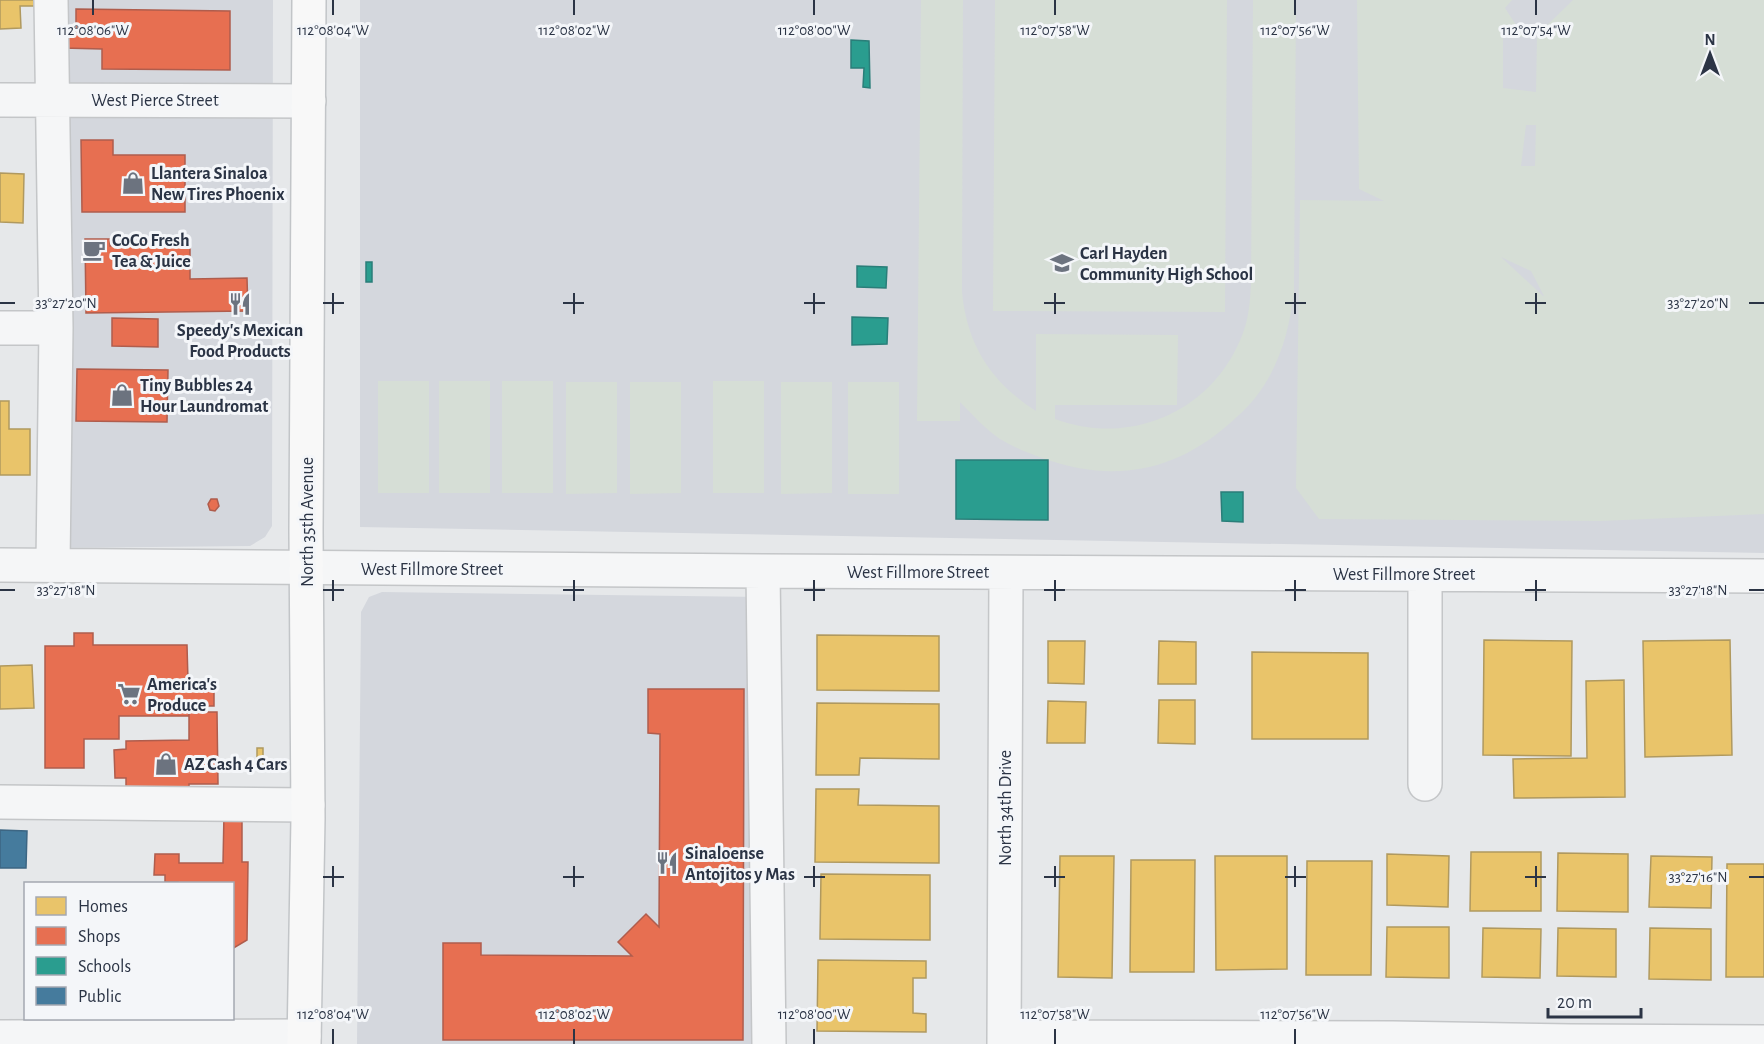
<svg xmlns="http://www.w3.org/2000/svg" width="1764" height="1044" viewBox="0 0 1764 1044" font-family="'Alegreya Sans',sans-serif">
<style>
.built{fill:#d4d7dd}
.green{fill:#d6ded6;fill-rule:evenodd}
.homes{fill:#e9c46a;stroke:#b0995f;stroke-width:1.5}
.shops{fill:#e76f51;stroke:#af5d4d;stroke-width:1.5}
.schools{fill:#2a9d8f;stroke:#2a7e79;stroke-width:1.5}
.public{fill:#457b9d;stroke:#3d6683;stroke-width:1.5}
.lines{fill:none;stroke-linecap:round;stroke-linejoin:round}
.minor-casing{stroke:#c4c6c8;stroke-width:36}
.major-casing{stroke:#c2c5c8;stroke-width:36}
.minor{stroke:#f5f6f7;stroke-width:33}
.major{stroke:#f8f8f8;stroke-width:33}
.ticks{fill:none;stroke:#2b3445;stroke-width:2}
.labels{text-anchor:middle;stroke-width:6;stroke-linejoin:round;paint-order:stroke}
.street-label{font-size:18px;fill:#2b3445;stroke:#f4f6f9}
.poi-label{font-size:18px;font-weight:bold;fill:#2b3445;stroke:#f4f6f9;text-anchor:start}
.ticks-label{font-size:15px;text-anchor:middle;fill:#2b3445;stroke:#f4f6f9;stroke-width:6;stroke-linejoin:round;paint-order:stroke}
</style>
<rect width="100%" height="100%" fill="#e6e8ea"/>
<path class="built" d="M 51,0 L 273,0 L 272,526 L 265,537 L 250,546 L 54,548 Z
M 360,0 L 1764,0 L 1764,553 L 360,527 Z
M 382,592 L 762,597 L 760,1044 L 357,1044 L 361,612 L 369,597 Z"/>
<path class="green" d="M 921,0 L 963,0 L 962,292 C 967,345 991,382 1036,411 L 1036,334 L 1178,335 L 1177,405 L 1055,405 L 1055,419 C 1133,448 1217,409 1244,330 C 1249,316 1250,300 1251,285 L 1253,0 L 1296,0 L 1294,292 C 1289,331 1280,366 1255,398 C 1248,407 1238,416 1229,424 C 1173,473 1112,483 1042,458 C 1028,453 1013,447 1000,439 C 985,429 973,415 960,402 L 960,421 L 917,421 Z
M 995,0 L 1227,0 L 1225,312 L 993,311 Z
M 1357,0 L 1512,0 L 1505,8 L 1524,37 L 1503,36 L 1503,88 L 1536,92 L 1537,35 L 1573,0 L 1764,0 L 1764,514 L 1600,521 L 1319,519 L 1296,488 L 1300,200 L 1384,201 L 1359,189 ZM 1526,125 L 1536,125 L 1535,166 L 1521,166 ZM 1501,257 L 1531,271 L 1544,296 L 1543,296 Z
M 378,381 L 429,381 L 429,493 L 378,493 Z
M 439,381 L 490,381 L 490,493 L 439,493 Z
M 502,381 L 553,381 L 553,493 L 502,493 Z
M 713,381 L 764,381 L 764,493 L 713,493 Z
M 566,382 L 617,382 L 617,493 L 566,494 Z
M 630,382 L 681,382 L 681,493 L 630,494 Z
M 781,382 L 832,382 L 832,493 L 781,494 Z
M 899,382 L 899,494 L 848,494 L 848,382 Z"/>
<path class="homes" d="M 0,0 L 37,0 L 37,6 L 20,6 L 21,28 L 0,29 Z
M 0,173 L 24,174 L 23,223 L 0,222 Z
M 0,401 L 9,401 L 9,429 L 30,429 L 30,475 L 0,475 Z
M 817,635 L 939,636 L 939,691 L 817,690 Z
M 1484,640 L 1572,641 L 1571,756 L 1483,755 Z
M 1730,640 L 1732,755 L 1645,757 L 1643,641 Z
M 1048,641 L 1085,641 L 1084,684 L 1048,683 Z
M 1159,641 L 1196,642 L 1196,684 L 1158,684 Z
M 1252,652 L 1368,653 L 1368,739 L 1252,739 Z
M 32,665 L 34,708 L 0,709 L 0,666 Z
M 1624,680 L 1625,797 L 1514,798 L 1513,759 L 1587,758 L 1586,681 Z
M 1159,700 L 1195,700 L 1195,744 L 1158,743 Z
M 1048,701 L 1086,702 L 1085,743 L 1047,743 Z
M 817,703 L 939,704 L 939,759 L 860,758 L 859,775 L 816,775 Z
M 257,748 L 263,748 L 263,764 L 257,764 Z
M 816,789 L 859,789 L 858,805 L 939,806 L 939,863 L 815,862 Z
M 1471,852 L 1541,852 L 1541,911 L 1470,911 Z
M 1558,853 L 1628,854 L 1628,912 L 1557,911 Z
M 1387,854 L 1449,856 L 1448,907 L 1387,905 Z
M 1060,856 L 1114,856 L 1112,978 L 1058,977 Z
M 1215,856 L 1287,856 L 1287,969 L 1216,970 Z
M 1651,856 L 1712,857 L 1711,908 L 1649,907 Z
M 1131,860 L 1195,860 L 1194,972 L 1130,972 Z
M 1307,861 L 1372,861 L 1371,975 L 1306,975 Z
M 1727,864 L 1764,864 L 1764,977 L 1726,977 Z
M 821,874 L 930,875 L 930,940 L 820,939 Z
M 1387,927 L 1449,927 L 1449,978 L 1386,977 Z
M 1483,928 L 1541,929 L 1540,978 L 1482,977 Z
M 1558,928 L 1616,929 L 1616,977 L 1557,976 Z
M 1650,928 L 1711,929 L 1711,980 L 1649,979 Z
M 818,960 L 926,961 L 926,978 L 913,978 L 913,1013 L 926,1014 L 926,1032 L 817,1031 Z"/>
<path class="shops" d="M 76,9 L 230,11 L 230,70 L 102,69 L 102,49 L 63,48 L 63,31 L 76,31 Z
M 81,140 L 113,140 L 113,155 L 185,155 L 185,212 L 82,212 Z
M 190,238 L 190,279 L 247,278 L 248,311 L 86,313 L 85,239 L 110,239 L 110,246 L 142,246 L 141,239 Z
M 112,318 L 158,319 L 158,347 L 112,346 Z
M 77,369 L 168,370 L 167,422 L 76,421 Z
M 211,499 L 217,499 L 219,506 L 215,511 L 210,510 L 208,504 Z
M 74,633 L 93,633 L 93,645 L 187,645 L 188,681 L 214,681 L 214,706 L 189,706 L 189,716 L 119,716 L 119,739 L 84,739 L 84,768 L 45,768 L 45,646 L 74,646 Z
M 648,689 L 744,689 L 743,1040 L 443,1040 L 443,943 L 481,943 L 481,955 L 632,956 L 618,942 L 646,914 L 659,927 L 660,734 L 648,733 Z
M 189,712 L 217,712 L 218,784 L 189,784 L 189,787 L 126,788 L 126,778 L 115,778 L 114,750 L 126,749 L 126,741 L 189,740 Z
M 224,813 L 242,813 L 242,862 L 248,862 L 247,940 L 232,949 L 232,884 L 178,884 L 178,882 L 165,882 L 165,875 L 154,875 L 155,854 L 179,854 L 179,863 L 223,863 Z"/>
<path class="schools" d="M 851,40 L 869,41 L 870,88 L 863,87 L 864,68 L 851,68 Z
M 366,262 L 372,262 L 372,282 L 366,282 Z
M 857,266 L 887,267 L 886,288 L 857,287 Z
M 852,317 L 888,318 L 887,344 L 852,345 Z
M 956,460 L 1048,460 L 1048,520 L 956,519 Z
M 1221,492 L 1243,492 L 1243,522 L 1222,521 Z"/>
<path class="public" d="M 0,830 L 27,831 L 26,868 L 0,868 Z"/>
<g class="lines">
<g class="minor-casing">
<path id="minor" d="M 51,0 L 56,328 L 53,564
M 0,100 L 309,101
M 0,328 L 56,328
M 0,565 L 763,571 L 1764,576
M 763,571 L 769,1044
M 1425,784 L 1425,575
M 0,802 L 308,805
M 0,1037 L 304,1036
M 1004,1037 L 1393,1038 L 1571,1041 L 1764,1042
M 1004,1044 L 1006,573"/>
</g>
<g class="major-casing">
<path id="major" d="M 304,1044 L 308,818 L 306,531 L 309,0"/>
</g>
<use href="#minor" class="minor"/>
<use href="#major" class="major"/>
</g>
<path class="ticks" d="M 93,0 L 93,15M 333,0 L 333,15M 574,0 L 574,15M 814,0 L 814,15M 1055,0 L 1055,15M 1295,0 L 1295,15M 1536,0 L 1536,15M 333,293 L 333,314M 574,293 L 574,314M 814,293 L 814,314M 1055,293 L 1055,314M 1295,293 L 1295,314M 1536,293 L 1536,314M 0,303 L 15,303M 323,303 L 344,303M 563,303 L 584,303M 804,303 L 825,303M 1044,303 L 1065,303M 1285,303 L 1306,303M 1525,303 L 1546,303M 1749,303 L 1764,303M 333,580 L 333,601M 574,580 L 574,601M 814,580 L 814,601M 1055,580 L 1055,601M 1295,580 L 1295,601M 1536,580 L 1536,601M 0,590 L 15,590M 323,590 L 344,590M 563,590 L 584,590M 804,590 L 825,590M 1044,590 L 1065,590M 1285,590 L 1306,590M 1525,590 L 1546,590M 1749,590 L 1764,590M 333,866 L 333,887M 574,866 L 574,887M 814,866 L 814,887M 1055,866 L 1055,887M 1295,866 L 1295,887M 1536,866 L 1536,887M 323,877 L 344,877M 563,877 L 584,877M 804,877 L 825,877M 1044,877 L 1065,877M 1285,877 L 1306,877M 1525,877 L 1546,877M 1749,877 L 1764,877M 333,1029 L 333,1044M 574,1029 L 574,1044M 814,1029 L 814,1044M 1055,1029 L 1055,1044M 1295,1029 L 1295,1044"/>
<defs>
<g id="shop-bare" transform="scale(1.8)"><path d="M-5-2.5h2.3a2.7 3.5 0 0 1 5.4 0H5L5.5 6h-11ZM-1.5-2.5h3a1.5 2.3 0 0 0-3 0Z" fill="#6c737f" stroke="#f4f6f9" stroke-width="2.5" paint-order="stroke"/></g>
<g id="cafe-bare" transform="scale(1.8)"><path d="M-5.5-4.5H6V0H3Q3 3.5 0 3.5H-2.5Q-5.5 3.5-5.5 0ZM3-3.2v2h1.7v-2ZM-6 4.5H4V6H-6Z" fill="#6c737f" stroke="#f4f6f9" stroke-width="2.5" paint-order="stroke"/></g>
<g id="school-bare" transform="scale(1.8)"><path d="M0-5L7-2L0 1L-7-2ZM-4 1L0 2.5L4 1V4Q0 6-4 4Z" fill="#6c737f" stroke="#f4f6f9" stroke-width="2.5" paint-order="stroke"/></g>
<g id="restaurant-bare" transform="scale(1.8)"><path d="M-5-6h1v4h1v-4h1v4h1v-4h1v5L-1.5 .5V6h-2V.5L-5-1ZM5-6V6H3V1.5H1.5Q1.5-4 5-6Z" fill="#6c737f" stroke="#f4f6f9" stroke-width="2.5" paint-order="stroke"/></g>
<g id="supermarket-bare" transform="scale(1.8)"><path d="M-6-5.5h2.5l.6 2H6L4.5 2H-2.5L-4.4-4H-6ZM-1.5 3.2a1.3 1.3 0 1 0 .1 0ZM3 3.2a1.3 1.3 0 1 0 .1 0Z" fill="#6c737f" stroke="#f4f6f9" stroke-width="2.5" paint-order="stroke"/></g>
</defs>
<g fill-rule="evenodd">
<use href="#shop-bare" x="133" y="183"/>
<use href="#cafe-bare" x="94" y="250"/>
<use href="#school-bare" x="1062" y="263"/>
<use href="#restaurant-bare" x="240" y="304"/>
<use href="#shop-bare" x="122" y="395"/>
<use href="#supermarket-bare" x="129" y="694"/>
<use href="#shop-bare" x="166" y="764"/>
<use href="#restaurant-bare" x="667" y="863"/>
</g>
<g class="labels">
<g class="street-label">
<text x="155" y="106">West Pierce Street</text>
<text transform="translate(307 522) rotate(-90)" y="6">North 35th Avenue</text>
<text x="432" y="575">West Fillmore Street</text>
<text x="918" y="578">West Fillmore Street</text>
<text x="1404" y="580">West Fillmore Street</text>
<text transform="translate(1005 808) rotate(-90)" y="6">North 34th Drive</text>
</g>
<g class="poi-label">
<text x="151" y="179">Llantera Sinaloa<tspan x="151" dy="21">New Tires Phoenix</tspan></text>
<text x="112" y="246">CoCo Fresh<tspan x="112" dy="21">Tea &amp; Juice</tspan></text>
<text x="1080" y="259">Carl Hayden<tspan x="1080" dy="21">Community High School</tspan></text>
<text x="240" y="336" text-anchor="middle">Speedy's Mexican<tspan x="240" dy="21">Food Products</tspan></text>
<text x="140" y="391">Tiny Bubbles 24<tspan x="140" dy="21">Hour Laundromat</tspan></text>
<text x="147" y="690">America's<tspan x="147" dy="21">Produce</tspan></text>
<text x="184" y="770">AZ Cash 4 Cars</text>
<text x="685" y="859">Sinaloense<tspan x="685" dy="21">Antojitos y Mas</tspan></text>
</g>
</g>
<g class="ticks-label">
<text x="93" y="35">112°08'06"W</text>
<text x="333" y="35">112°08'04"W</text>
<text x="574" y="35">112°08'02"W</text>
<text x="814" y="35">112°08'00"W</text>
<text x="1055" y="35">112°07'58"W</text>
<text x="1295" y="35">112°07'56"W</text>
<text x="1536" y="35">112°07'54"W</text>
<text x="66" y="308">33°27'20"N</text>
<text x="1698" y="308">33°27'20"N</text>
<text x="66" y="595">33°27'18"N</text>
<text x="1698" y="595">33°27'18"N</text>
<text x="1698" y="882">33°27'16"N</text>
<text x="333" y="1019">112°08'04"W</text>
<text x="574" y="1019">112°08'02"W</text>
<text x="814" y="1019">112°08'00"W</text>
<text x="1055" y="1019">112°07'58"W</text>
<text x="1295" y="1019">112°07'56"W</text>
</g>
<rect x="24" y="882" width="210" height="138" fill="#f4f6f9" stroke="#a4a8b1" stroke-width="1.5"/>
<rect x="36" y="897" width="30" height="18" fill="#e9c46a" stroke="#a4a8b1" stroke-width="1.5"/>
<text x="78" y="912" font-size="18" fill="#2b3445">Homes</text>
<rect x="36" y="927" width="30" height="18" fill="#e76f51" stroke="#a4a8b1" stroke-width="1.5"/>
<text x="78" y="942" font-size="18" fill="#2b3445">Shops</text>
<rect x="36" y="957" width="30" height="18" fill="#2a9d8f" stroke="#a4a8b1" stroke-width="1.5"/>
<text x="78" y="972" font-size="18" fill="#2b3445">Schools</text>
<rect x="36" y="987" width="30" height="18" fill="#457b9d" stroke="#a4a8b1" stroke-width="1.5"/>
<text x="78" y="1002" font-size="18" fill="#2b3445">Public</text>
<g transform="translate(1710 54)" stroke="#f4f6f9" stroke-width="4.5" paint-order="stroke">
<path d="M0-4.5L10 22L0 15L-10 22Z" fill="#2b3445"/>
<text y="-9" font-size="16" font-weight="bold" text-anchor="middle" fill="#2b3445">N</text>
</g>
<path d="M1548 1008v9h93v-9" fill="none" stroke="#2b3445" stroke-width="3"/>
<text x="1557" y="1008" font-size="18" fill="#2b3445" stroke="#f4f6f9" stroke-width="4.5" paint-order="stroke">20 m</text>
</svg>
